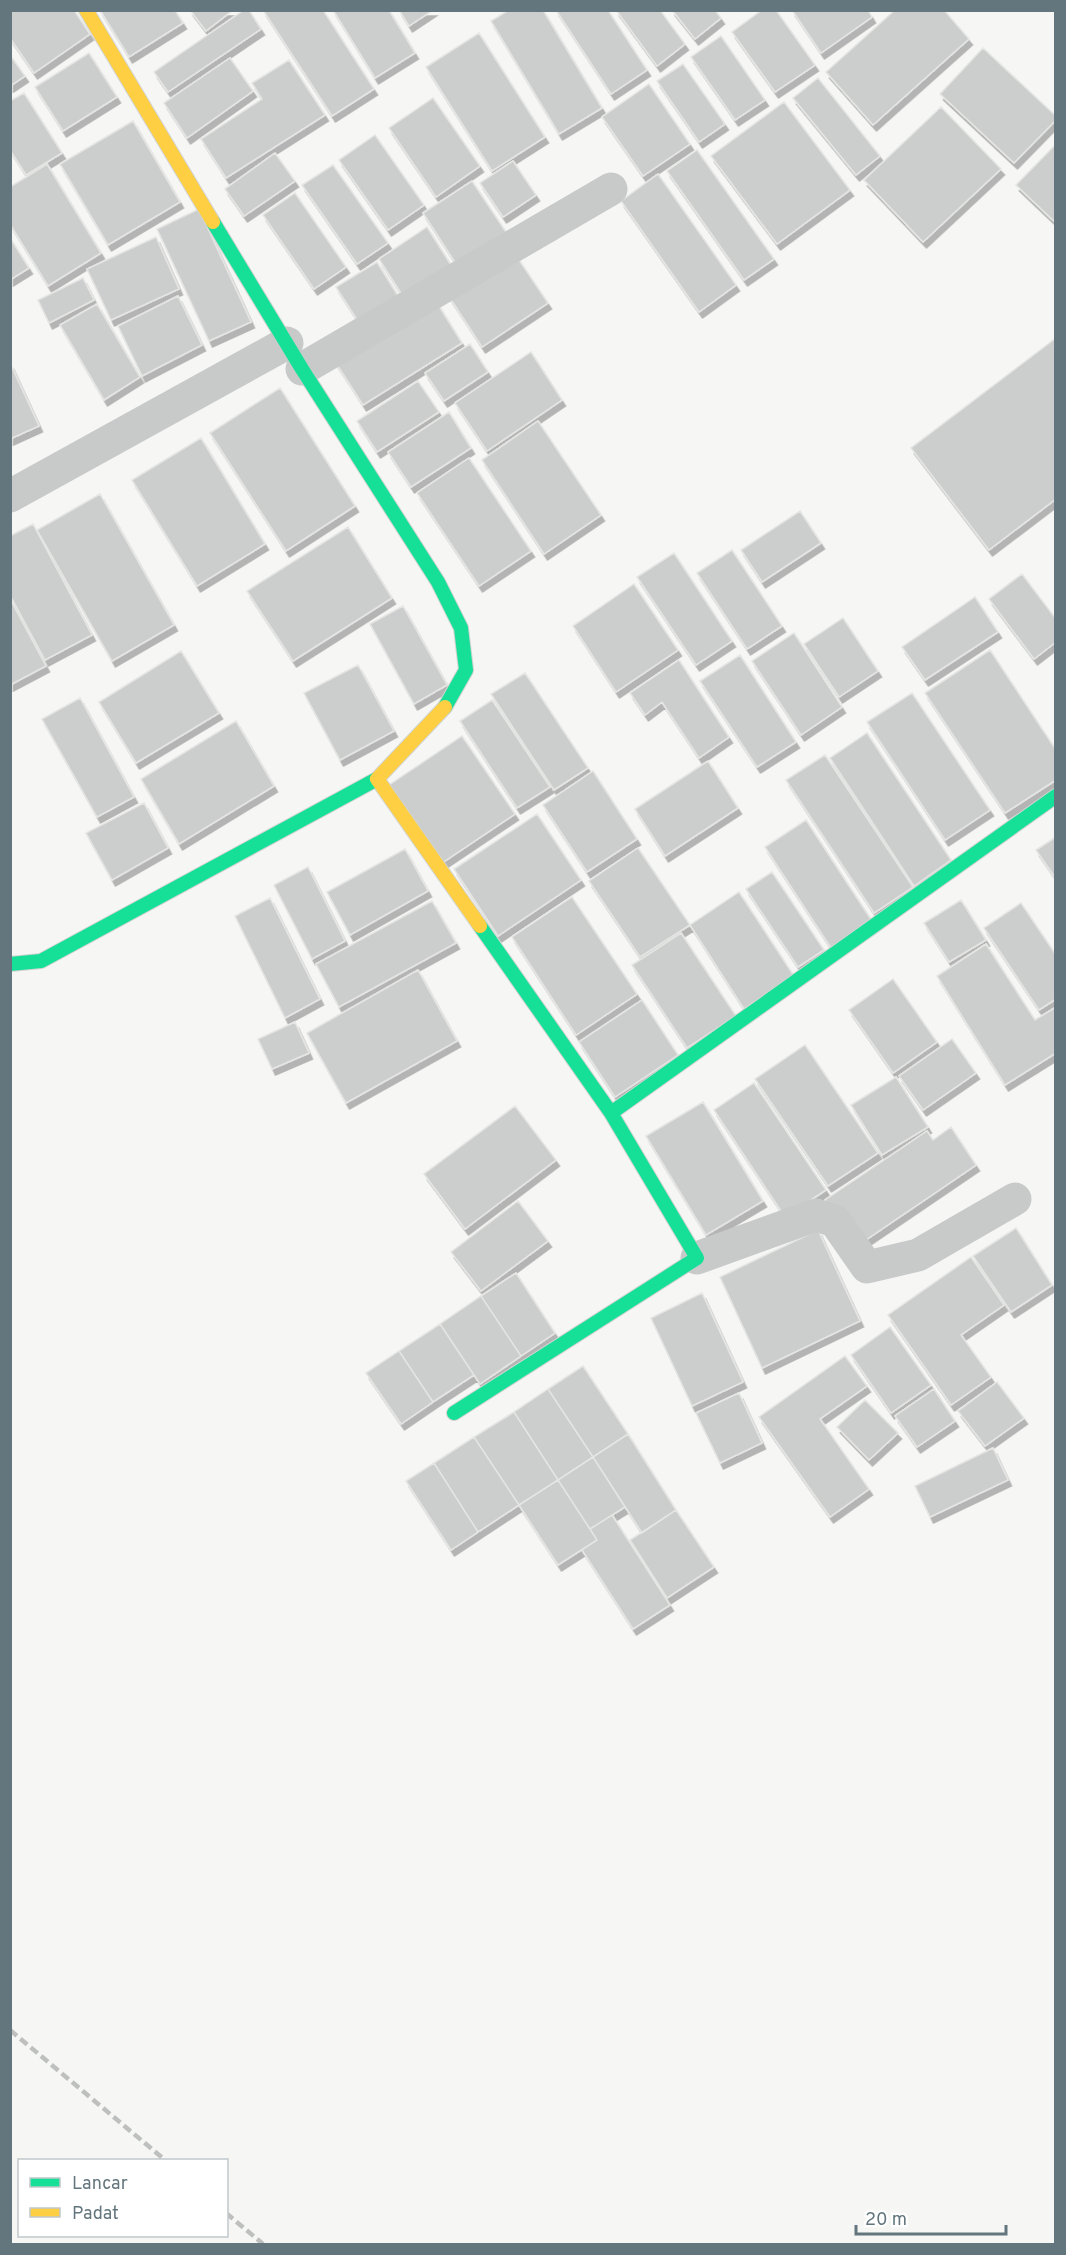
<svg xmlns="http://www.w3.org/2000/svg" width="1066" height="2255" viewBox="0 0 1066 2255" font-family="Overpass,sans-serif">
<style>
.building{fill:#cccece;stroke:#e5e5e4;stroke-width:1.5;filter:url(#shadow)}
.lines{fill:none;stroke-linecap:round;stroke-linejoin:round}
.fast-casing{stroke:#d1d3d3;stroke-width:16}
.slow-casing{stroke:#d1d3d3;stroke-width:16}
.street{stroke:#c8caca;stroke-width:33}
.fast{stroke:#16e098;stroke-width:14}
.slow{stroke:#ffcf43;stroke-width:14}
.rail{stroke:#bec0c0;stroke-width:4.5;stroke-dasharray:9 4.5;stroke-linecap:butt}
</style>
<defs>
<filter id="shadow"><feDropShadow dx="3.5" dy="6" stdDeviation="0" flood-color="#0004"/></filter>
</defs>
<rect width="100%" height="100%" fill="#f6f6f5"/>
<path class="building" d="M 10,10 L 74,10 L 90,34 L 34,73 L 10,38 Z
M 100,10 L 175,10 L 183,23 L 129,57 Z
M 190,10 L 233,10 L 206,31 Z
M 244,10 L 249,10 L 261,29 L 168,92 L 154,72 Z
M 263,10 L 323,10 L 374,89 L 332,116 Z
M 333,10 L 389,10 L 415,53 L 375,78 Z
M 399,10 L 433,10 L 409,26 Z
M 509,10 L 543,10 L 602,108 L 559,134 L 491,21 Z
M 556,10 L 608,10 L 647,70 L 611,94 Z
M 616,10 L 660,10 L 685,44 L 657,66 Z
M 672,10 L 715,10 L 721,18 L 695,39 Z
M 762,10 L 776,10 L 815,65 L 775,92 L 732,32 Z
M 792,10 L 868,10 L 872,17 L 821,53 Z
M 895,10 L 944,10 L 969,39 L 873,125 L 826,72 Z
M 479,33 L 545,137 L 492,171 L 426,67 Z
M 721,36 L 765,100 L 735,120 L 691,57 Z
M 983,48 L 1056,116 L 1056,120 L 1014,163 L 940,94 Z
M 89,53 L 117,97 L 63,131 L 35,87 Z
M 10,55 L 25,76 L 10,86 Z
M 230,58 L 253,91 L 187,138 L 164,103 Z
M 289,60 L 325,115 L 226,178 L 201,139 L 262,99 L 252,83 Z
M 683,64 L 725,124 L 699,142 L 657,81 Z
M 818,78 L 880,156 L 856,175 L 793,98 Z
M 649,84 L 690,144 L 643,176 L 602,117 Z
M 24,93 L 62,153 L 26,175 L 10,150 L 10,101 Z
M 433,98 L 480,166 L 436,197 L 389,128 Z
M 784,102 L 850,190 L 777,244 L 711,156 Z
M 941,107 L 1001,169 L 923,242 L 864,180 Z
M 133,121 L 180,202 L 108,245 L 60,164 Z
M 375,135 L 424,205 L 388,230 L 339,160 Z
M 1056,144 L 1056,223 L 1016,185 Z
M 697,150 L 774,259 L 744,280 L 667,171 Z
M 275,153 L 295,181 L 244,216 L 225,189 Z
M 513,161 L 536,195 L 503,217 L 480,183 Z
M 47,164 L 101,253 L 48,286 L 10,224 L 10,187 Z
M 333,165 L 388,243 L 357,264 L 302,185 Z
M 658,174 L 736,285 L 699,312 L 621,201 Z
M 472,181 L 510,238 L 460,270 L 423,213 Z
M 295,193 L 346,267 L 314,289 L 263,215 Z
M 199,209 L 251,322 L 209,341 L 157,229 Z
M 427,227 L 456,273 L 408,304 L 379,259 Z
M 156,237 L 179,289 L 111,320 L 87,269 Z
M 10,238 L 29,268 L 10,280 Z
M 513,251 L 548,303 L 482,347 L 448,295 Z
M 377,262 L 403,304 L 363,329 L 336,287 Z
M 83,278 L 94,300 L 49,323 L 38,300 Z
M 178,296 L 202,345 L 142,376 L 118,326 Z
M 434,298 L 462,343 L 363,405 L 334,360 Z
M 97,304 L 140,377 L 104,400 L 60,325 Z
M 1056,338 L 1056,499 L 989,550 L 911,448 Z
M 470,344 L 488,372 L 444,401 L 425,373 Z
M 531,352 L 562,400 L 487,451 L 455,403 Z
M 10,363 L 39,426 L 10,439 Z
M 418,381 L 439,412 L 377,452 L 357,421 Z
M 280,388 L 355,506 L 286,551 L 210,433 Z
M 449,412 L 471,448 L 411,487 L 388,452 Z
M 538,421 L 601,515 L 544,554 L 482,460 Z
M 201,438 L 265,544 L 197,586 L 132,480 Z
M 469,458 L 531,551 L 479,586 L 417,493 Z
M 100,494 L 174,625 L 112,661 L 37,530 Z
M 800,511 L 821,543 L 762,582 L 741,550 Z
M 33,524 L 92,635 L 45,660 L 10,595 L 10,536 Z
M 348,527 L 392,598 L 293,661 L 247,591 Z
M 732,550 L 782,626 L 747,649 L 697,573 Z
M 674,553 L 732,641 L 696,665 L 637,577 Z
M 1022,574 L 1056,619 L 1056,642 L 1034,659 L 989,599 Z
M 634,584 L 678,650 L 616,692 L 573,626 Z
M 975,597 L 998,632 L 925,680 L 902,647 Z
M 10,599 L 46,666 L 10,685 Z
M 403,606 L 447,685 L 414,704 L 370,624 Z
M 843,618 L 878,671 L 839,697 L 804,644 Z
M 794,633 L 842,707 L 801,735 L 752,661 Z
M 990,650 L 1056,750 L 1056,780 L 1005,813 L 925,693 Z
M 181,651 L 219,713 L 136,763 L 99,702 Z
M 740,655 L 796,742 L 757,767 L 700,681 Z
M 679,660 L 729,737 L 699,758 L 662,702 L 645,715 L 630,693 Z
M 358,665 L 394,731 L 340,760 L 304,693 Z
M 525,673 L 588,768 L 554,790 L 491,694 Z
M 912,693 L 990,810 L 945,840 L 867,722 Z
M 80,698 L 134,797 L 97,817 L 42,719 Z
M 492,700 L 550,787 L 517,808 L 460,721 Z
M 236,721 L 274,786 L 179,844 L 141,779 Z
M 867,733 L 951,860 L 914,886 L 830,758 Z
M 462,736 L 515,814 L 442,863 L 389,785 Z
M 825,755 L 913,887 L 874,913 L 786,780 Z
M 708,761 L 738,808 L 665,856 L 635,809 Z
M 593,771 L 637,839 L 587,872 L 543,805 Z
M 144,803 L 168,848 L 112,880 L 86,833 Z
M 537,814 L 581,880 L 498,936 L 454,869 Z
M 806,820 L 872,921 L 831,948 L 765,847 Z
M 1056,837 L 1056,879 L 1036,850 Z
M 638,848 L 690,925 L 640,957 L 589,881 Z
M 405,849 L 428,891 L 350,935 L 327,892 Z
M 308,867 L 345,941 L 312,959 L 274,885 Z
M 772,872 L 824,950 L 798,967 L 746,889 Z
M 739,892 L 794,976 L 744,1009 L 690,925 Z
M 572,897 L 637,994 L 576,1035 L 512,937 Z
M 270,898 L 320,999 L 285,1018 L 235,916 Z
M 961,900 L 986,940 L 949,962 L 924,923 Z
M 432,901 L 456,943 L 339,1007 L 316,964 Z
M 1021,903 L 1056,955 L 1056,999 L 1039,1010 L 984,928 Z
M 681,933 L 736,1016 L 687,1048 L 632,965 Z
M 986,944 L 1035,1020 L 1056,1007 L 1056,1053 L 1005,1085 L 937,976 Z
M 418,970 L 457,1041 L 346,1103 L 307,1033 Z
M 893,979 L 937,1042 L 893,1073 L 849,1010 Z
M 642,1000 L 678,1055 L 615,1097 L 579,1042 Z
M 295,1022 L 309,1053 L 272,1069 L 258,1039 Z
M 952,1039 L 976,1073 L 923,1110 L 899,1076 Z
M 805,1045 L 878,1153 L 828,1186 L 755,1079 Z
M 896,1077 L 928,1127 L 882,1155 L 851,1105 Z
M 754,1083 L 826,1190 L 785,1217 L 714,1110 Z
M 703,1102 L 763,1201 L 706,1235 L 646,1136 Z
M 515,1106 L 556,1160 L 465,1229 L 424,1174 Z
M 951,1127 L 976,1165 L 857,1246 L 825,1200 L 927,1131 L 933,1140 Z
M 518,1201 L 548,1241 L 481,1291 L 451,1252 Z
M 1016,1228 L 1052,1285 L 1011,1312 L 973,1256 Z
M 818,1230 L 860,1321 L 762,1368 L 720,1277 Z
M 971,1257 L 1004,1305 L 961,1335 L 991,1377 L 951,1405 L 888,1315 Z
M 516,1273 L 555,1333 L 521,1356 L 481,1296 Z
M 702,1293 L 743,1382 L 692,1406 L 651,1318 Z
M 481,1296 L 521,1356 L 480,1384 L 440,1324 Z
M 440,1324 L 474,1375 L 433,1402 L 399,1351 Z
M 890,1327 L 931,1385 L 891,1413 L 851,1355 Z
M 399,1351 L 433,1402 L 401,1424 L 366,1373 Z
M 845,1356 L 867,1386 L 820,1419 L 869,1489 L 830,1517 L 759,1417 Z
M 583,1366 L 628,1434 L 593,1457 L 548,1389 Z
M 997,1382 L 1024,1418 L 985,1446 L 958,1411 Z
M 548,1389 L 593,1457 L 558,1480 L 514,1412 Z
M 934,1389 L 955,1421 L 917,1447 L 895,1416 Z
M 739,1393 L 762,1443 L 720,1463 L 696,1413 Z
M 865,1400 L 898,1433 L 869,1460 L 837,1427 Z
M 514,1412 L 558,1480 L 519,1505 L 474,1437 Z
M 628,1434 L 676,1510 L 642,1533 L 593,1457 Z
M 474,1437 L 519,1505 L 478,1532 L 434,1463 Z
M 993,1448 L 1008,1480 L 930,1517 L 915,1486 Z
M 593,1457 L 625,1507 L 590,1529 L 558,1480 Z
M 434,1463 L 478,1532 L 451,1550 L 406,1481 Z
M 558,1480 L 597,1540 L 558,1565 L 519,1505 Z
M 676,1510 L 714,1567 L 667,1598 L 630,1540 Z
M 612,1515 L 670,1605 L 633,1629 L 582,1550 L 597,1540 L 590,1529 Z"/>
<g class="lines">
<g class="fast-casing">
<path id="fast" d="M 213,222 L 302,369 L 438,582 L 461,628 L 466,670 L 445,707
M 10,964 L 41,961 L 377,779
M 611,1113 L 1056,796
M 454,1413 L 697,1258 L 611,1113 L 480,926"/>
</g>
<g class="slow-casing">
<path id="slow" d="M 86,10 L 213,222
M 445,707 L 377,779 L 480,926"/>
</g>
<path class="street" d="M 302,369 L 611,189
M 10,496 L 287,343
M 697,1258 L 816,1215 L 835,1221 L 867,1267 L 918,1255 L 1015,1199"/>
<use href="#fast" class="fast"/>
<use href="#slow" class="slow"/>
<path class="rail" d="M 10,2030 L 165,2160
M 226,2213 L 263,2244"/>
</g>
<rect width="1066" height="2255" fill="none" stroke="#63767e" stroke-width="24"/>
<rect x="18" y="2159" width="210" height="78" fill="#ffffff" stroke="#c1c8cb" stroke-width="1.5"/>
<rect x="30" y="2178" width="30" height="9" fill="#16e098" stroke="#c1c8cb" stroke-width="1.5"/>
<text x="72" y="2189" font-size="18" fill="#63767e">Lancar</text>
<rect x="30" y="2208" width="30" height="9" fill="#ffcf43" stroke="#c1c8cb" stroke-width="1.5"/>
<text x="72" y="2219" font-size="18" fill="#63767e">Padat</text>
<path d="M856 2225v9h150v-9" fill="none" stroke="#63767e" stroke-width="3"/>
<text x="865" y="2225" font-size="18" fill="#63767e" stroke="#ffffff" stroke-width="4.5" paint-order="stroke">20 m</text>
</svg>
